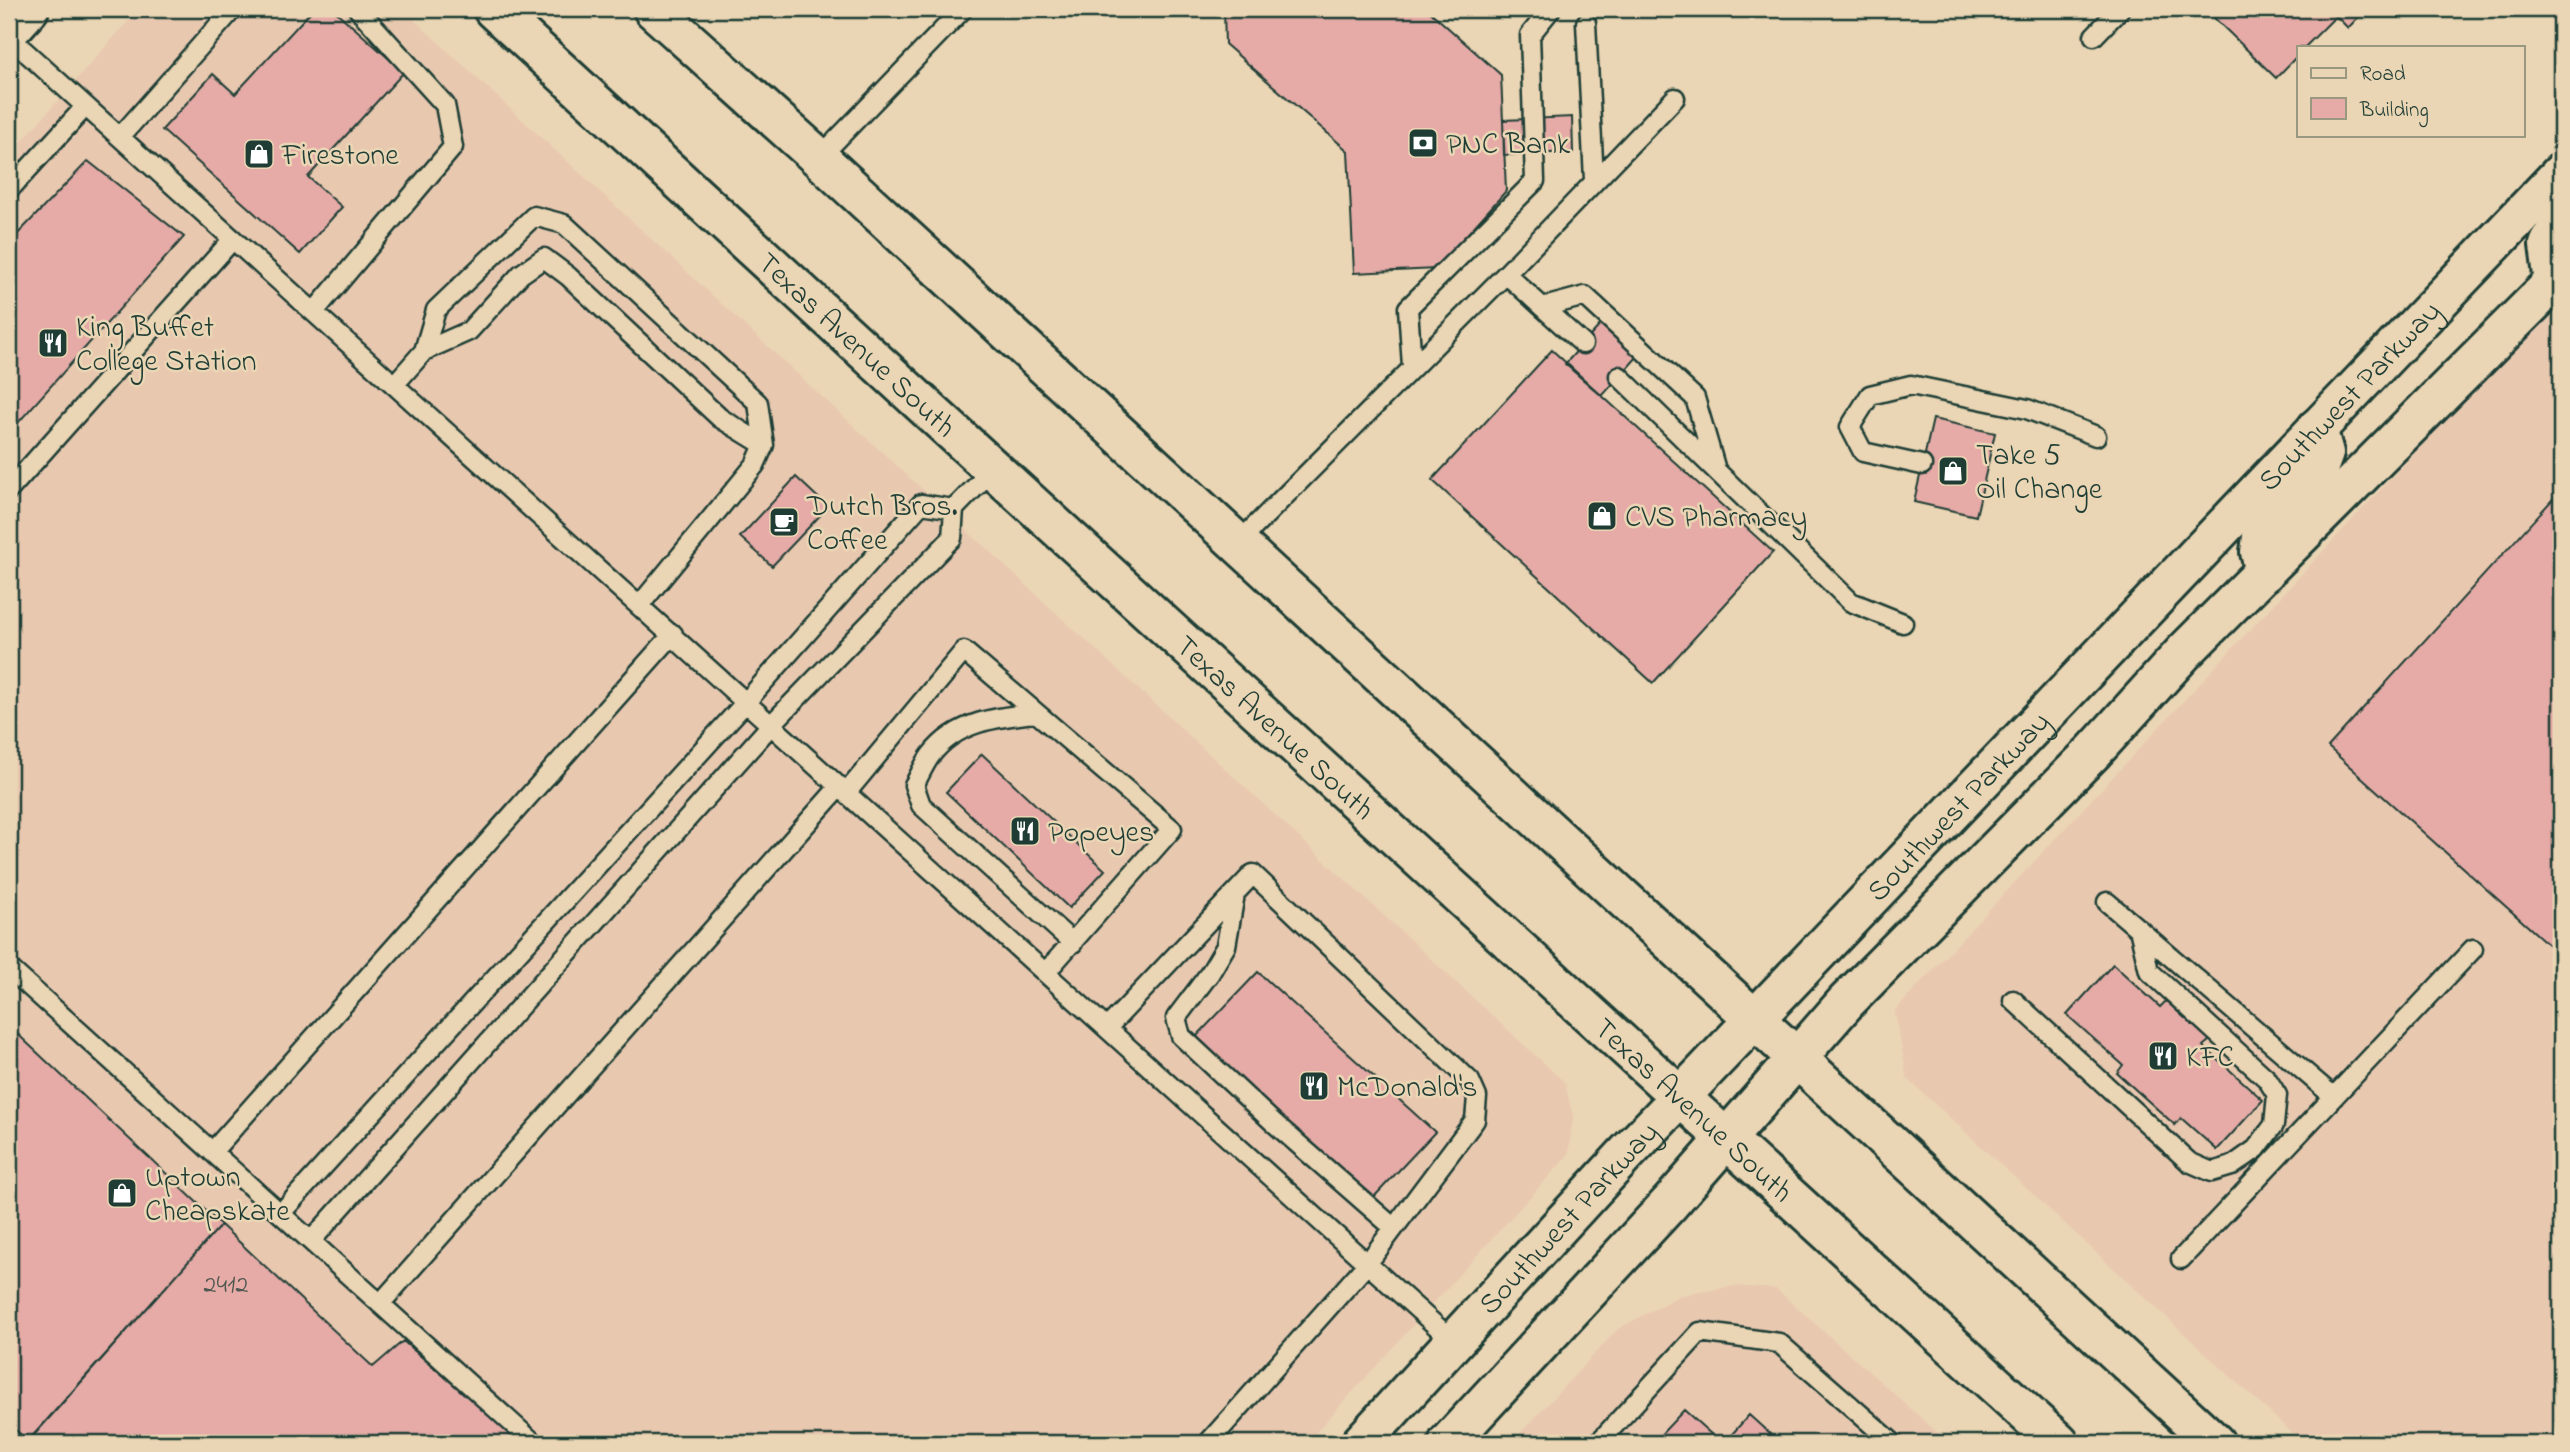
<svg xmlns="http://www.w3.org/2000/svg" width="2570" height="1452" viewBox="0 0 2570 1452" font-family="'Indie Flower',sans-serif">
<style>
.built{fill:#e9c8b0}
.building{fill:#e6aba7;stroke:#1f3d34;stroke-width:2}
.lines{fill:none;stroke-linecap:round;stroke-linejoin:round}
.service-casing{stroke:#1f3d34;stroke-width:23}
.tertiary-casing{stroke:#1f3d34;stroke-width:44}
.secondary-casing{stroke:#1f3d34;stroke-width:44}
.primary-casing{stroke:#1f3d34;stroke-width:44}
.service{stroke:#ead5b4;stroke-width:18}
.tertiary{stroke:#ead5b4;stroke-width:38}
.secondary{stroke:#ead5b4;stroke-width:38}
.primary{stroke:#ead5b4;stroke-width:38}
.labels{text-anchor:middle;stroke-width:5;stroke-linejoin:round;paint-order:stroke}
.number-label{font-size:26px;fill:#515851}
.poi-label{font-size:30px;fill:#1f3d34;stroke:#ead5b4;text-anchor:start}
.street-label{font-size:30px;fill:#1f3d34;stroke:#ead5b4}
</style>
<rect width="100%" height="100%" fill="#ead5b4"/>
<filter id="ink" filterUnits="userSpaceOnUse"><feTurbulence type="fractalNoise" baseFrequency=".0143" numOctaves="2"/><feDisplacementMap in="SourceGraphic" scale="14" xChannelSelector="R" yChannelSelector="G"/><feConvolveMatrix kernelMatrix="1 2 1 2 8 2 1 2 1" color-interpolation-filters="sRGB"/></filter>
<g filter="url(#ink)">
<path class="built" d="M 139,9 L 402,9 L 1565,1083 L 1573,1117 L 1568,1155 L 1306,1443 L 9,1443 L 9,156 Z
M 2561,296 L 2561,1443 L 2303,1443 L 1907,1078 L 1895,1011 Z
M 1734,1286 L 1776,1289 L 1949,1443 L 1511,1443 L 1618,1329 L 1679,1296 Z"/>
<path class="building" d="M 313,9 L 333,9 L 404,72 L 308,177 L 342,207 L 300,254 L 162,130 L 213,74 L 235,94 Z
M 1224,9 L 1427,9 L 1501,75 L 1506,191 L 1436,269 L 1354,273 L 1348,151 L 1225,44 Z
M 2205,9 L 2366,9 L 2348,28 L 2336,16 L 2305,47 L 2299,47 L 2299,54 L 2276,78 Z
M 1572,117 L 1573,152 L 1504,155 L 1503,120 Z
M 88,161 L 184,237 L 9,433 L 9,243 Z
M 1602,323 L 1638,356 L 1602,396 L 1565,364 Z
M 1552,350 L 1773,552 L 1653,683 L 1432,480 Z
M 1933,419 L 1995,433 L 1976,516 L 1914,502 Z
M 796,477 L 828,507 L 772,566 L 740,537 Z
M 2561,490 L 2561,956 L 2328,747 Z
M 982,754 L 1105,870 L 1069,908 L 946,792 Z
M 2113,964 L 2160,1007 L 2166,1001 L 2210,1040 L 2203,1046 L 2263,1100 L 2217,1150 L 2181,1118 L 2175,1125 L 2117,1073 L 2123,1065 L 2067,1015 Z
M 1258,972 L 1435,1132 L 1372,1199 L 1193,1040 Z
M 9,1026 L 221,1225 L 28,1441 L 9,1424 Z
M 221,1225 L 373,1367 L 403,1341 L 522,1443 L 27,1443 Z
M 1684,1410 L 1721,1443 L 1653,1443 Z
M 1749,1415 L 1780,1443 L 1724,1443 Z"/>
<g class="lines">
<g class="service-casing">
<path id="service" d="M 1586,23 L 1594,180
M 2094,36 L 2120,9
M 9,37 L 1454,1342
M 120,137 L 233,9
M 819,158 L 963,9
M 9,190 L 85,107
M 1506,274 L 1583,344
M 1544,307 L 1585,296 L 1695,398 L 1716,470
M 314,312 L 453,147 L 445,105 L 358,9
M 424,351 L 436,310 L 534,216 L 564,224 L 758,403 L 764,445 L 755,465 L 639,606
M 1412,366 L 1408,308 L 1535,181 L 1530,35 L 1551,9
M 1619,376 L 1851,602 L 1903,623
M 394,385 L 424,351 L 469,331 L 521,274 L 544,258 L 568,276 L 720,418 L 764,445
M 1922,465 L 1863,452 L 1850,427 L 1870,395 L 1911,385 L 2027,409 L 2096,436
M 9,490 L 233,239
M 1237,544 L 1506,274 L 1675,98
M 1036,713 C 997,717 957,721 931,755 C 924,764 920,775 914,785 L 921,805 L 1073,943
M 847,792 L 964,651 L 1172,829 L 1046,972
M 1235,894 L 1226,946 L 1210,973 L 1176,1018 L 1181,1036 L 1273,1122 L 1394,1228
M 2107,902 L 2334,1097
M 9,968 L 534,1443
M 2013,1000 L 2189,1162 L 2212,1172 L 2232,1166 L 2256,1149 L 2274,1125 L 2277,1095 L 2267,1079 L 2149,971 L 2139,929
M 1107,1028 L 1253,874 L 1470,1081 L 1477,1097 L 1475,1120 L 1367,1264 L 1208,1443
M 212,1152 L 673,634
M 281,1213 L 746,702 L 921,504 L 954,509
M 311,1241 L 771,725 L 952,538 L 954,509 L 993,469
M 2181,1259 L 2473,949
M 380,1304 L 840,786
M 1598,1443 L 1700,1332 L 1779,1343 L 1893,1443"/>
</g>
<g class="tertiary-casing">
<path id="tertiary" d="M 9,31 L 29,9"/>
</g>
<g class="secondary-casing">
<g id="secondary">
<path d="M 2554,283 L 2549,245 L 2561,219"/>
<path d="M 2265,572 L 2260,552 L 2263,529 L 2317,472 L 2324,453 L 2317,428"/>
<path id="s1" d="M 1361,1443 L 1623,1157 L 2561,173"/>
<path d="M 1448,1443 L 1670,1203 L 1846,1002 L 2094,751 L 2185,651 L 2561,275"/>
</g>
</g>
<g class="primary-casing">
<g id="primary">
<path id="s2" d="M 493,9 L 932,413 L 2059,1443"/>
<path d="M 653,9 L 819,158 L 2215,1443"/>
</g>
</g>
<use href="#service" class="service"/>
<use href="#tertiary" class="tertiary"/>
<use href="#secondary" class="secondary"/>
<use href="#primary" class="primary"/>
</g>
</g>
<defs>
<g id="bank-square" transform="scale(1.575)"><rect x="-9" y="-9" width="18" height="18" rx="4" fill="#1f3d34" stroke="#ead5b4"/><path d="M-6-4H6V4H-6ZM0-2.3a2.3 2.3 0 1 0 0 4.6a2.3 2.3 0 1 0 0-4.6Z" fill="#fff"/></g>
<g id="shop-square" transform="scale(1.575)"><rect x="-9" y="-9" width="18" height="18" rx="4" fill="#1f3d34" stroke="#ead5b4"/><path d="M-5-2.5h2.3a2.7 3.5 0 0 1 5.4 0H5L5.5 6h-11ZM-1.5-2.5h3a1.5 2.3 0 0 0-3 0Z" fill="#fff"/></g>
<g id="restaurant-square" transform="scale(1.575)"><rect x="-9" y="-9" width="18" height="18" rx="4" fill="#1f3d34" stroke="#ead5b4"/><path d="M-5-6h1v4h1v-4h1v4h1v-4h1v5L-1.5 .5V6h-2V.5L-5-1ZM5-6V6H3V1.5H1.5Q1.5-4 5-6Z" fill="#fff"/></g>
<g id="cafe-square" transform="scale(1.575)"><rect x="-9" y="-9" width="18" height="18" rx="4" fill="#1f3d34" stroke="#ead5b4"/><path d="M-5.5-4.5H6V0H3Q3 3.5 0 3.5H-2.5Q-5.5 3.5-5.5 0ZM3-3.2v2h1.7v-2ZM-6 4.5H4V6H-6Z" fill="#fff"/></g>
</defs>
<g fill-rule="evenodd">
<use href="#bank-square" x="1423" y="143"/>
<use href="#shop-square" x="259" y="154"/>
<use href="#restaurant-square" x="53" y="343"/>
<use href="#shop-square" x="1953" y="471"/>
<use href="#shop-square" x="1602" y="516"/>
<use href="#cafe-square" x="784" y="522"/>
<use href="#restaurant-square" x="1025" y="831"/>
<use href="#restaurant-square" x="2163" y="1056"/>
<use href="#restaurant-square" x="1314" y="1086"/>
<use href="#shop-square" x="122" y="1193"/>
</g>
<g class="labels">
<g class="number-label">
<text x="226" y="1292">2412</text>
</g>
<g class="poi-label">
<text x="1446" y="153">PNC Bank</text>
<text x="282" y="164">Firestone</text>
<text x="76" y="336">King Buffet<tspan x="76" dy="34">College Station</tspan></text>
<text x="1976" y="464">Take 5<tspan x="1976" dy="34">Oil Change</tspan></text>
<text x="807" y="515">Dutch Bros.<tspan x="807" dy="34">Coffee</tspan></text>
<text x="1625" y="526">CVS Pharmacy</text>
<text x="1048" y="841">Popeyes</text>
<text x="2186" y="1066">KFC</text>
<text x="1337" y="1096">McDonald's</text>
<text x="145" y="1186">Uptown<tspan x="145" dy="34">Cheapskate</tspan></text>
</g>
<g class="street-label">
<text dy="10" stroke="none"><textPath href="#s2" startOffset="495">Texas Avenue South</textPath></text>
<text dy="10" stroke="none"><textPath href="#s1" startOffset="1440">Southwest Parkway</textPath></text>
<text dy="10" stroke="none"><textPath href="#s2" startOffset="1062">Texas Avenue South</textPath></text>
<text dy="10" stroke="none"><textPath href="#s1" startOffset="873">Southwest Parkway</textPath></text>
<text dy="10" stroke="none"><textPath href="#s2" startOffset="1629">Texas Avenue South</textPath></text>
<text dy="10" stroke="none"><textPath href="#s1" startOffset="306">Southwest Parkway</textPath></text>
</g>
</g>
<rect width="2570" height="1452" fill="none" stroke="#ead5b4" stroke-width="35"/>
<rect x="18" y="18" width="2535" height="1417" fill="none" stroke="#1f3d34" stroke-width="2.5" filter="url(#ink)"/>
<rect x="2297" y="46" width="228" height="91" fill="#ead5b4" stroke="#999881" stroke-width="2"/>
<rect x="2311" y="68" width="35" height="10" fill="#ead5b4" stroke="#999881" stroke-width="2"/>
<text x="2360" y="80" font-size="21" fill="#1f3d34">Road</text>
<rect x="2311" y="98" width="35" height="21" fill="#e6aba7" stroke="#999881" stroke-width="2"/>
<text x="2360" y="116" font-size="21" fill="#1f3d34">Building</text>
</svg>
